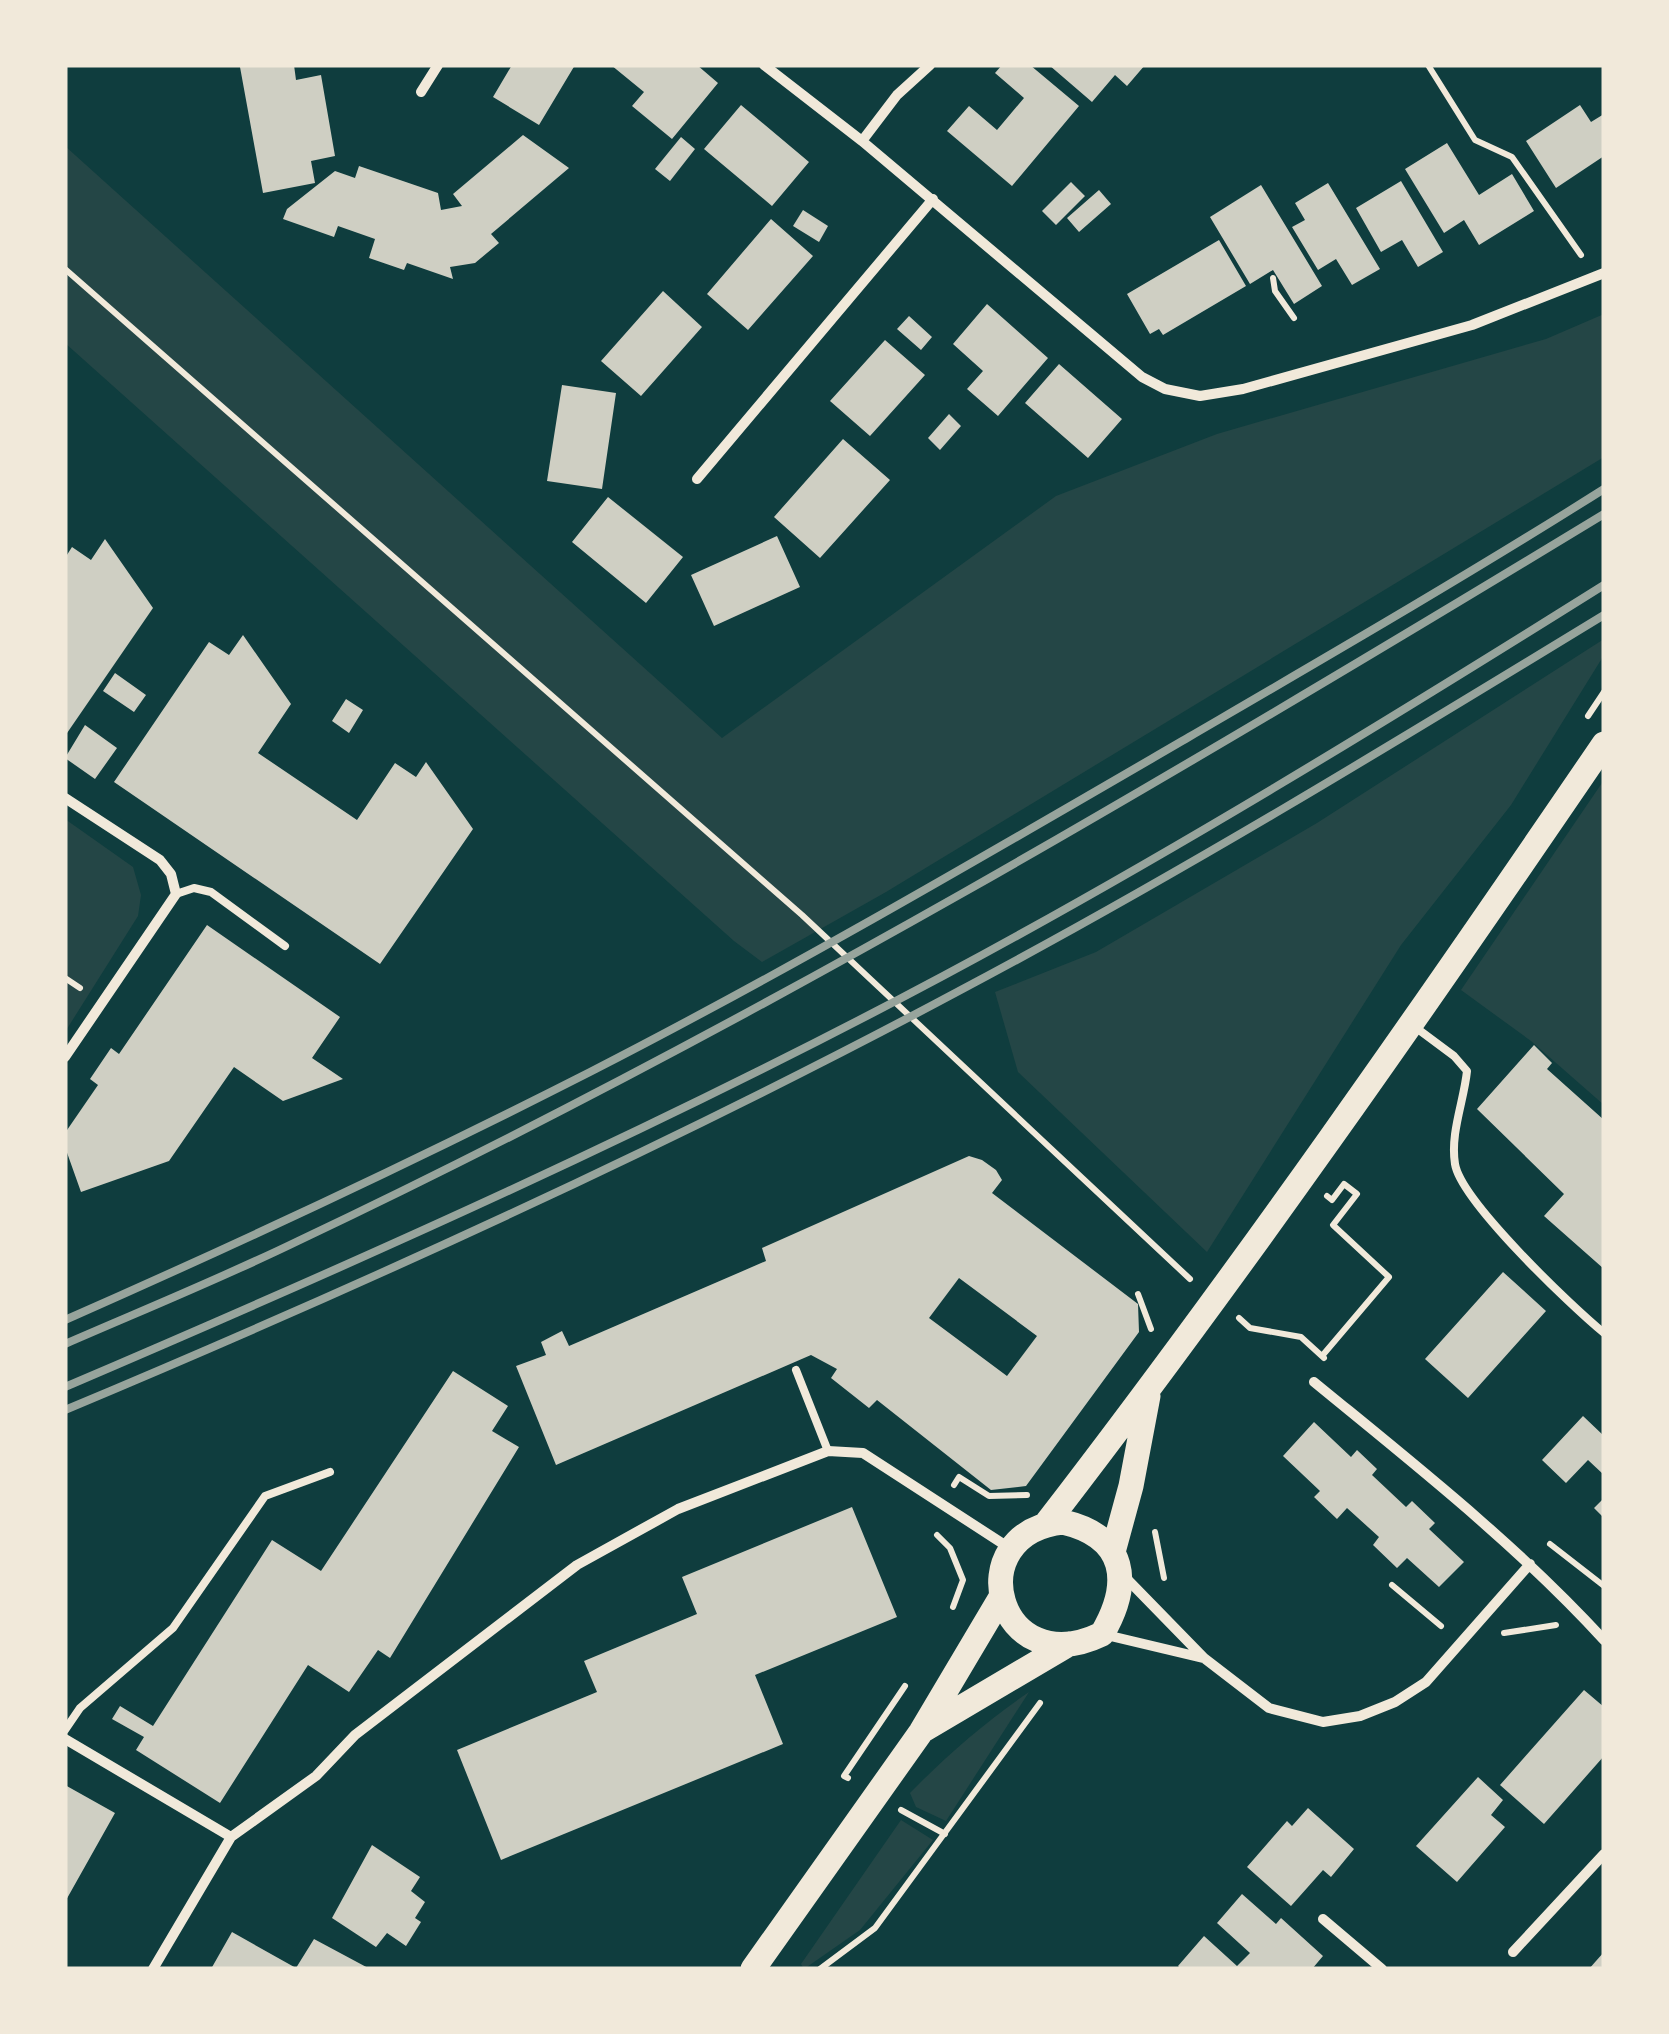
<svg xmlns="http://www.w3.org/2000/svg" width="1669" height="2034" viewBox="0 0 1669 2034" font-family="Figtree,sans-serif">
<style>
.green{fill:#244646}
.building{fill:#cfcfc3;fill-rule:evenodd}
.lines{fill:none;stroke-linecap:round;stroke-linejoin:round}
.path{stroke:#f1e9da;stroke-width:6}
.service{stroke:#f1e9da;stroke-width:8}
.minor{stroke:#f1e9da;stroke-width:10}
.primary{stroke:#f1e9da;stroke-width:25}
.rail{stroke:#97a49c;stroke-width:8}
</style>
<rect width="100%" height="100%" fill="#0f3d3e"/>
<path class="green" d="M 65,146 L 722,738 L 1056,496 L 1217,434 L 1546,339 L 1604,314 L 1604,457 L 886,892 L 762,962 L 734,941 L 65,343 Z
M 1604,639 L 1604,655 L 1511,805 L 1401,945 L 1207,1252 L 1018,1072 L 995,992 L 1096,952 L 1317,823 Z
M 1604,780 L 1604,1105 L 1531,1041 L 1461,990 Z
M 65,819 L 133,867 L 141,895 L 138,916 L 65,1032 Z
M 1029,1692 L 946,1821 L 916,1807 L 910,1793 C 947,1755 985,1722 1029,1692 Z
M 901,1820 L 933,1840 L 860,1930 L 804,1969 L 801,1964 Z"/>
<path class="building" d="M 250,65 L 294,65 L 296,80 L 321,75 L 335,156 L 311,161 L 315,183 L 263,193 L 240,67 Z
M 512,65 L 575,65 L 539,125 L 493,97 Z
M 611,65 L 697,65 L 718,83 L 672,139 L 632,106 L 644,92 Z
M 1002,65 L 1030,65 L 1079,106 L 1012,186 L 947,131 L 969,106 L 997,130 L 1024,98 L 995,73 Z
M 1049,65 L 1145,65 L 1127,86 L 1115,75 L 1092,102 Z
M 741,105 L 809,162 L 772,206 L 704,149 Z
M 1580,105 L 1591,122 L 1604,114 L 1604,156 L 1556,188 L 1526,141 Z
M 523,135 L 569,168 L 491,234 L 499,243 L 475,263 L 450,267 L 453,279 L 407,263 L 404,270 L 369,258 L 375,239 L 338,226 L 334,237 L 283,219 L 287,209 L 335,171 L 355,178 L 359,166 L 438,193 L 441,210 L 462,206 L 453,194 Z
M 681,137 L 695,149 L 670,181 L 655,169 Z
M 1447,143 L 1479,195 L 1512,174 L 1534,211 L 1479,245 L 1464,220 L 1444,233 L 1405,169 Z
M 1401,181 L 1443,252 L 1418,267 L 1402,240 L 1381,252 L 1356,208 Z
M 1071,182 L 1085,196 L 1056,225 L 1042,211 Z
M 1328,183 L 1380,269 L 1352,285 L 1336,259 L 1318,270 L 1292,227 L 1305,220 L 1295,203 Z
M 1261,185 L 1322,286 L 1294,304 L 1273,270 L 1250,284 L 1210,217 Z
M 1099,190 L 1111,204 L 1079,232 L 1067,218 Z
M 803,210 L 828,226 L 819,242 L 793,226 Z
M 771,219 L 813,256 L 748,330 L 707,294 Z
M 1219,240 L 1246,286 L 1163,335 L 1159,329 L 1150,334 L 1127,294 Z
M 663,291 L 702,327 L 641,396 L 601,361 Z
M 987,304 L 1048,358 L 998,416 L 967,389 L 983,371 L 953,344 Z
M 909,316 L 932,337 L 921,350 L 897,329 Z
M 885,340 L 925,375 L 870,436 L 830,401 Z
M 1059,364 L 1122,419 L 1088,458 L 1025,403 Z
M 562,385 L 616,393 L 602,489 L 547,481 Z
M 949,414 L 961,426 L 940,450 L 928,438 Z
M 843,439 L 890,480 L 820,558 L 774,517 Z
M 608,497 L 683,557 L 646,603 L 572,542 Z
M 777,536 L 800,587 L 714,626 L 691,575 Z
M 105,539 L 153,608 L 65,736 L 65,558 L 72,547 L 91,560 Z
M 243,635 L 291,704 L 258,753 L 357,820 L 395,763 L 416,777 L 426,762 L 473,829 L 380,964 L 114,782 L 209,642 L 229,655 Z
M 115,673 L 146,695 L 134,712 L 103,691 Z
M 346,699 L 363,710 L 349,733 L 332,721 Z
M 85,725 L 117,748 L 95,779 L 65,758 Z
M 207,925 L 340,1017 L 312,1058 L 343,1079 L 283,1101 L 234,1067 L 169,1161 L 81,1192 L 65,1147 L 65,1133 L 98,1085 L 90,1079 L 111,1048 L 119,1054 Z
M 1534,1045 L 1552,1063 L 1547,1069 L 1604,1120 L 1604,1269 L 1544,1216 L 1564,1194 L 1477,1109 Z
M 969,1156 L 982,1160 L 996,1170 L 1002,1180 L 992,1193 L 1138,1304 L 1139,1332 L 1026,1486 L 991,1490 L 877,1400 L 869,1408 L 831,1378 L 837,1369 L 811,1355 L 556,1465 L 516,1366 L 546,1355 L 541,1342 L 562,1331 L 569,1346 L 766,1261 L 762,1248 ZM 959,1278 L 1037,1336 L 1007,1376 L 929,1318 Z
M 1503,1272 L 1546,1311 L 1468,1398 L 1425,1359 Z
M 453,1371 L 508,1406 L 492,1431 L 519,1447 L 390,1658 L 378,1650 L 349,1692 L 308,1665 L 220,1803 L 136,1750 L 144,1737 L 112,1719 L 120,1706 L 153,1726 L 272,1540 L 321,1571 Z
M 1583,1416 L 1604,1436 L 1604,1475 L 1588,1460 L 1566,1483 L 1542,1460 Z
M 1314,1422 L 1351,1457 L 1357,1450 L 1377,1469 L 1372,1475 L 1406,1507 L 1412,1501 L 1435,1523 L 1429,1529 L 1464,1562 L 1439,1587 L 1407,1558 L 1397,1568 L 1373,1545 L 1379,1537 L 1347,1508 L 1337,1519 L 1314,1497 L 1320,1491 L 1283,1456 Z
M 1604,1498 L 1604,1518 L 1594,1508 Z
M 852,1507 L 897,1617 L 755,1675 L 783,1744 L 501,1860 L 457,1750 L 597,1692 L 584,1661 L 697,1614 L 682,1577 Z
M 1584,1690 L 1604,1707 L 1604,1756 L 1544,1824 L 1500,1785 Z
M 1478,1777 L 1503,1800 L 1491,1815 L 1505,1827 L 1457,1882 L 1416,1846 Z
M 65,1785 L 115,1813 L 65,1902 Z
M 1308,1808 L 1354,1849 L 1331,1877 L 1323,1870 L 1291,1906 L 1247,1867 L 1287,1821 L 1292,1826 Z
M 372,1845 L 420,1877 L 411,1891 L 425,1902 L 415,1918 L 421,1922 L 406,1946 L 387,1933 L 376,1947 L 332,1918 Z
M 1242,1894 L 1276,1924 L 1281,1918 L 1323,1956 L 1312,1969 L 1181,1969 L 1178,1966 L 1204,1936 L 1237,1966 L 1250,1953 L 1217,1923 Z
M 232,1932 L 296,1968 L 314,1939 L 370,1969 L 211,1969 Z
M 1604,1952 L 1604,1969 L 1589,1969 L 1596,1961 Z"/>
<g class="lines">
<path class="path" d="M 1428,65 L 1475,140 L 1512,157 L 1581,255
M 65,269 L 802,915 L 1190,1279
M 1273,278 L 1275,291 L 1294,318
M 1588,716 L 1604,692
M 65,978 L 80,988
M 1138,1294 L 1151,1329
M 1239,1318 L 1250,1328 L 1301,1337 L 1324,1358
M 1322,1356 L 1389,1277 L 1333,1225 L 1357,1194 L 1344,1184 L 1332,1200 L 1327,1196
M 954,1485 L 959,1477 L 989,1496 L 1027,1495
M 1155,1532 L 1164,1578
M 937,1535 L 950,1548 L 963,1580 L 953,1607
M 1550,1544 L 1604,1586
M 1392,1585 L 1441,1626
M 1504,1633 L 1556,1625
M 848,1778 L 844,1776 L 905,1686
M 901,1810 L 945,1834
M 820,1969 L 875,1928 L 1040,1703"/>
<path class="service" d="M 176,894 L 194,888 L 211,892 L 285,946
M 1415,1027 L 1454,1056 L 1467,1071 C 1464,1101 1450,1133 1455,1164 C 1461,1201 1571,1306 1604,1333
M 796,1370 L 828,1451
M 65,1730 L 80,1708 L 173,1628 L 265,1496 L 330,1472"/>
<path class="minor" d="M 764,65 L 862,141 L 1142,377 L 1165,389 L 1200,396 L 1243,389 L 1472,325 L 1604,273
M 421,92 L 438,65
M 862,141 L 897,95 L 930,65
M 697,479 L 933,199
M 65,798 L 160,860 L 171,874 L 176,894 L 65,1057
M 1314,1382 C 1414,1464 1516,1544 1604,1640
M 1126,1578 L 1204,1658 L 1269,1708 L 1323,1722 L 1360,1716 L 1395,1702 L 1426,1682 L 1530,1564
M 1102,1634 L 1203,1658
M 65,1739 L 231,1837
M 1323,1919 L 1382,1969
M 1513,1952 L 1604,1854
M 153,1969 L 231,1837 L 316,1776 L 355,1735 L 577,1565 L 678,1509 L 828,1451 L 863,1453 L 1011,1549"/>
<path class="primary" d="M 1063,1522 C 1127,1537 1132,1583 1102,1634 C 997,1685 957,1533 1063,1522 Z
M 1046,1524 C 1241,1271 1424,1008 1604,744
M 1113,1552 L 1131,1486 L 1148,1396
M 925,1729 L 1069,1644
M 753,1969 L 921,1732 L 1000,1599"/>
<path class="rail" d="M 65,1320 C 242,1242 417,1160 590,1072 C 793,968 991,852 1189,737 C 1328,656 1468,575 1604,489
M 65,1344 C 143,1310 222,1278 298,1241 C 748,1028 1179,772 1604,514
M 65,1387 C 362,1260 658,1128 943,976 C 1169,855 1387,721 1604,585
M 65,1410 C 368,1283 667,1147 957,992 C 1178,875 1391,745 1604,615"/>
</g>
<rect width="1669" height="2034" fill="none" stroke="#f1e9da" stroke-width="135"/>
</svg>
